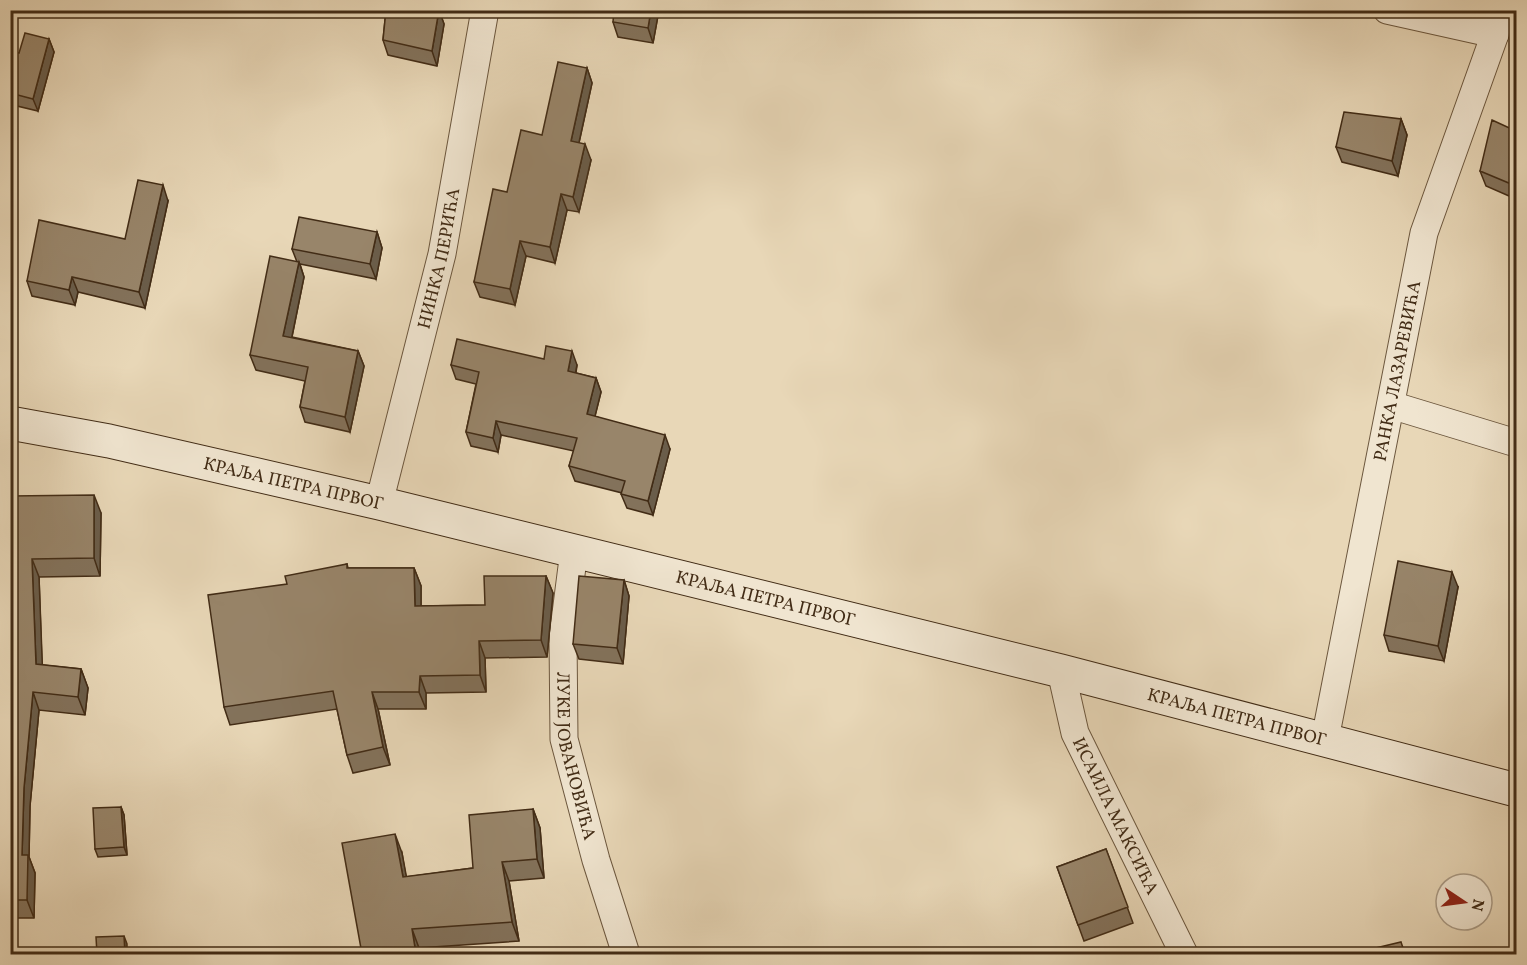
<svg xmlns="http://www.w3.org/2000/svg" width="1527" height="965" viewBox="0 0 1527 965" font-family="Vollkorn,serif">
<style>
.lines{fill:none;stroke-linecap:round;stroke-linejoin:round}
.street-casing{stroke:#6c573e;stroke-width:29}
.secondary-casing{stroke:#422c16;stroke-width:35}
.street{stroke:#f0e5d0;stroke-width:27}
.secondary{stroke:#f0e5d0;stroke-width:33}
.wall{fill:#83725b;stroke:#422c16;stroke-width:1.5}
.shaded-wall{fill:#6a5d4a;stroke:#422c16;stroke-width:1.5}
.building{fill:#98856a;stroke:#422c16;stroke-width:1.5}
.labels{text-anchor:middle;stroke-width:5;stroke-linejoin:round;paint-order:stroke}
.street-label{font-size:18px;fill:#422c16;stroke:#f0e5d0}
</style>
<rect width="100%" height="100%" fill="#e8d7b7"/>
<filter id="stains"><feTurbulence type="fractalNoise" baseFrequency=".00333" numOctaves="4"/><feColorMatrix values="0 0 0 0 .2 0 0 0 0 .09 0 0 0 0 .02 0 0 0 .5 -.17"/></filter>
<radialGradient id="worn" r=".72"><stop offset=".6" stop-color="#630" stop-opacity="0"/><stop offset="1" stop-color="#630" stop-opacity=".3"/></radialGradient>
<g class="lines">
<g class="street-casing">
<g id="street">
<path d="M 1387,10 L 1495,34"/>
<path d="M 1391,405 L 1516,443"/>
<path id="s1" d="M 379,503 L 442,254 L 485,10"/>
<path id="s2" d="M 574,551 L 563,637 L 564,739 L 596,860 L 626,954"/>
<path id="s3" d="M 1061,671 L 1075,733 L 1184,954"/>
<path id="s4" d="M 1325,739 L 1424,233 L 1495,34 L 1500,10"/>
</g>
</g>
<g class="secondary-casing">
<g id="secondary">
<path id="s5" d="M 10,423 L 109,441 L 379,503 L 1061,671 L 1516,790"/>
</g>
</g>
<use href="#street" class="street"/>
<use href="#secondary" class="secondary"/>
</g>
<path class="wall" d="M 386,10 L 439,10 L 444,24 L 437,66 L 388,55 L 383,40 Z
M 659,10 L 653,43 L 618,37 L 613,22 Z
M 49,39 L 54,52 L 38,111 L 13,105 L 10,97 L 10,51 L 19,53 Z
M 587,68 L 592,83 L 579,143 L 591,160 L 579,212 L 567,210 L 555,263 L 526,256 L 515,305 L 480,297 L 474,282 L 507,192 Z
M 1401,119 L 1407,135 L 1398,176 L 1342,162 L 1336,147 Z
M 1516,131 L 1516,199 L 1486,186 L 1480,171 Z
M 168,201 L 145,308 L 78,292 L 75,305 L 32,296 L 27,281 L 125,239 Z
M 377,232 L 382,248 L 376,279 L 300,264 L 304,277 L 292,337 L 358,351 L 364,366 L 350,432 L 305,422 L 300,407 L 305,381 L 256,370 L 250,355 L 297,262 L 292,249 Z
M 544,359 L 577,365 L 576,373 L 596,378 L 601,392 L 595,416 L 670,449 L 653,515 L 627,508 L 621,494 L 622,493 L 575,481 L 569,466 L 574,451 L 501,435 L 498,452 L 471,446 L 466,432 L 476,384 L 456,379 L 451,365 Z
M 10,496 L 101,513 L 100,576 L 39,577 L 42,665 L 81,669 L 88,688 L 85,715 L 39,710 L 30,806 L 29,857 L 35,873 L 34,918 L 10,918 Z
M 347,564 L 348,568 L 414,568 L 421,586 L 421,606 L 485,605 L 546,576 L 553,593 L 547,657 L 485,658 L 486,692 L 426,693 L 426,709 L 378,709 L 390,765 L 353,773 L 347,755 L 337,709 L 230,725 L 224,707 L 287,584 Z
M 624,580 L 629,596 L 623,664 L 579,659 L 573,644 Z
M 1458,587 L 1444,661 L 1389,651 L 1384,635 Z
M 121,807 L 124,815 L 127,855 L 98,857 L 95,849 Z
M 533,809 L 540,828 L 544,878 L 509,881 L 519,941 L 419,948 L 420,954 L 362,954 L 402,853 L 406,877 L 473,868 Z
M 1106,849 L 1133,923 L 1084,941 L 1057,867 Z"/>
<path class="shaded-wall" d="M 439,10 L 444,24 L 437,66 L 432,51 Z
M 651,10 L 659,10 L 653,43 L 648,28 Z
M 49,39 L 54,52 L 38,111 L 33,99 Z
M 587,68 L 592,83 L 576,156 L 571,141 Z
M 1401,119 L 1407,135 L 1398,176 L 1392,161 Z
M 585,144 L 591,160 L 579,212 L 573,197 Z
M 163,185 L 168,201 L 145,308 L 139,292 Z
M 561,194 L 567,210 L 555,263 L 550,247 Z
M 377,232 L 382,248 L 376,279 L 370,264 Z
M 520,241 L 526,256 L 515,305 L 510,289 Z
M 299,262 L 304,277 L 289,351 L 283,336 Z
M 72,277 L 78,292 L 75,305 L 69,290 Z
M 358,351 L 364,366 L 350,432 L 345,417 Z
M 572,351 L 577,365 L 573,385 L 568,371 Z
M 596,378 L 601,392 L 592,428 L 587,414 Z
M 496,421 L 501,435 L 498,452 L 493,438 Z
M 665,435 L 670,449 L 653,515 L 648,501 Z
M 94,495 L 101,513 L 100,576 L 94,558 Z
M 32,559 L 39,577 L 43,682 L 36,664 Z
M 414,568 L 421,586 L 421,623 L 415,606 Z
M 1452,572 L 1458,587 L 1444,661 L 1438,646 Z
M 546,576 L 553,593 L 547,657 L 541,640 Z
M 624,580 L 629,596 L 623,664 L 617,648 Z
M 479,641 L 485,658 L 486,692 L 480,675 Z
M 81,669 L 88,688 L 85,715 L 78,697 Z
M 420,676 L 426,693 L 426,709 L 419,692 Z
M 33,692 L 39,710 L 30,806 L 29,857 L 35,873 L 34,918 L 27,900 L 22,855 L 24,788 Z
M 372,692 L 378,709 L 390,765 L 383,747 Z
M 121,807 L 124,815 L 127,855 L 124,847 Z
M 533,809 L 540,828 L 544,878 L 537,859 Z
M 395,834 L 402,853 L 410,896 L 403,877 Z
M 502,862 L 509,881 L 519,941 L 512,922 Z
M 412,929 L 419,948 L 420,954 L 416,954 Z
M 124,936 L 127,944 L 127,954 L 125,954 Z"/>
<path class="building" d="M 386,10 L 439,10 L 432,51 L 383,40 Z
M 614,10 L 651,10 L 648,28 L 613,22 Z
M 25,33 L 49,39 L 33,99 L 10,93 L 10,51 L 19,53 Z
M 558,62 L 587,68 L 571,141 L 585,144 L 573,197 L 561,194 L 550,247 L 520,241 L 510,289 L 474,282 L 493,189 L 507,192 L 521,130 L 542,135 Z
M 1344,112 L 1401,119 L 1392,161 L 1336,147 Z
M 1492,120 L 1516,131 L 1516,186 L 1480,171 Z
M 138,180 L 163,185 L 139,292 L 72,277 L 69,290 L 27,281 L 39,220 L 125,239 Z
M 299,217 L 377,232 L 370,264 L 292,249 Z
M 270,256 L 299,262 L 283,336 L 358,351 L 345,417 L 300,407 L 308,367 L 250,355 Z
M 457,339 L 544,359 L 546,346 L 572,351 L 568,371 L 596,378 L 587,414 L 665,435 L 648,501 L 621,494 L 625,481 L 569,466 L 577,438 L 496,421 L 493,438 L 466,432 L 479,372 L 451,365 Z
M 94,495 L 94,558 L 32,559 L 36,664 L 81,669 L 78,697 L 33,692 L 24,788 L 22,855 L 28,855 L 27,900 L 10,900 L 10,496 Z
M 1398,561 L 1452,572 L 1438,646 L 1384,635 Z
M 347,564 L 347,568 L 414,568 L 415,606 L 485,605 L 484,576 L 546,576 L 541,640 L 479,641 L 480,675 L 420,676 L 419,692 L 372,692 L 383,747 L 347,755 L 333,691 L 224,707 L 208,595 L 287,584 L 285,576 Z
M 579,576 L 624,580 L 617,648 L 573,644 Z
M 121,807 L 124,847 L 95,849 L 93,808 Z
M 533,809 L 537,859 L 502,862 L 512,922 L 412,929 L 416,954 L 362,954 L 342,843 L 395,834 L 403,877 L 473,868 L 469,815 Z
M 1106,849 L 1128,907 L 1078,925 L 1057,867 Z
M 124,936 L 125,954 L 97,954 L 96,937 Z
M 1401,942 L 1405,954 L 1364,954 L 1363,951 Z"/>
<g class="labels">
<g class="street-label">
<text dy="6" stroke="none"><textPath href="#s1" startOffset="252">НИНКА ПЕРИЋА</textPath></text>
<text dy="6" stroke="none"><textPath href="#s4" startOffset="375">РАНКА ЛАЗАРЕВИЋА</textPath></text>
<text dy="6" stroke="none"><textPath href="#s5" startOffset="290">КРАЉА ПЕТРА ПРВОГ</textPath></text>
<text dy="6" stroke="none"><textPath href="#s5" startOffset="776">КРАЉА ПЕТРА ПРВОГ</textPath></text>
<text dy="6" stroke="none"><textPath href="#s5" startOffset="1262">КРАЉА ПЕТРА ПРВОГ</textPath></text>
<text dy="6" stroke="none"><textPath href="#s2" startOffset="207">ЛУКЕ ЈОВАНОВИЋА</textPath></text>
<text dy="6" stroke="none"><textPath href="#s3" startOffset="156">ИСАИЛА МАКСИЋА</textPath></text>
</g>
</g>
<rect width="1527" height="965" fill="none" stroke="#e8d7b7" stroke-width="36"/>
<rect x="12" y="12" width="1503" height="941" fill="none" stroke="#422c16" stroke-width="3"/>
<rect x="18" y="18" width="1491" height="929" fill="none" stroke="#422c16" stroke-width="1.5"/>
<g transform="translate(1464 902) rotate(103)"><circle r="28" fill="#f0e5d0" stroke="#aa9b86" stroke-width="1.5"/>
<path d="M0-4.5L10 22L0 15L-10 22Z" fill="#8f2418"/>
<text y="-9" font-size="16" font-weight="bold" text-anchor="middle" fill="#422c16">N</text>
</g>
<rect width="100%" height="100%" filter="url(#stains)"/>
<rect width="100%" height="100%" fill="url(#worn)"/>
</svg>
